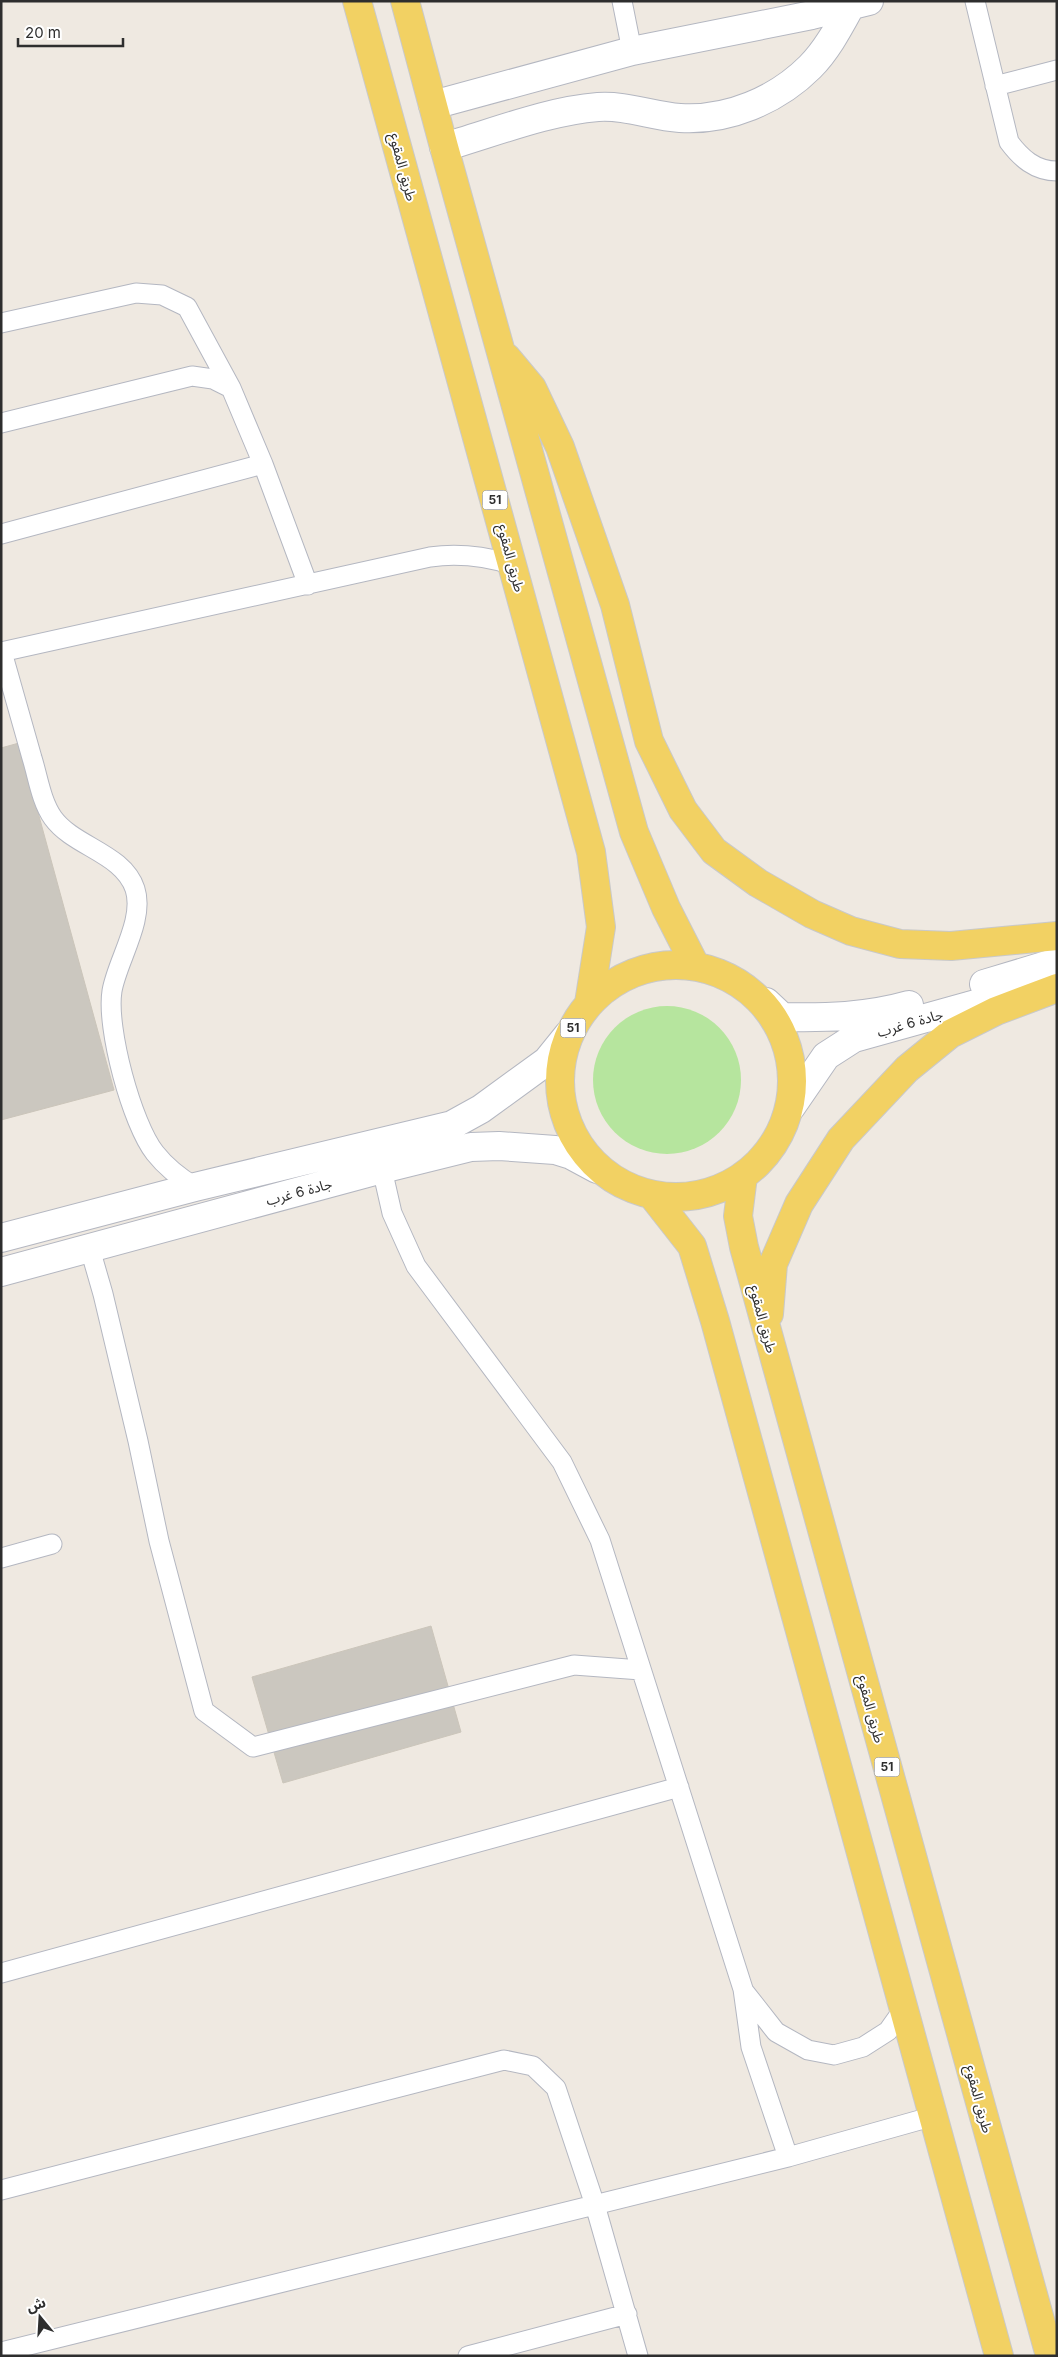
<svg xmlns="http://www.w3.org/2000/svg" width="1058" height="2357" viewBox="0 0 1058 2357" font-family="Inter,'Noto Sans Arabic',sans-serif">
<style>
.green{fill:#b6e59e}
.building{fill:#cbc7bf;stroke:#cbc5ba}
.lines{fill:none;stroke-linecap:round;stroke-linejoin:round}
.service-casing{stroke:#b4b7c1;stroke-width:21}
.minor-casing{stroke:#b4b7c1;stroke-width:30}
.secondary-casing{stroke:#b4b7c1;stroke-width:30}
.primary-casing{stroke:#c9c9c9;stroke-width:30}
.service{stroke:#fff;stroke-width:19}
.minor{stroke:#fff;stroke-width:28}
.secondary{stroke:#fff;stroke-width:28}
.primary{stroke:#f2d163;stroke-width:28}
.labels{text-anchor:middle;stroke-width:4;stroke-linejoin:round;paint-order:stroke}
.shield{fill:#fff;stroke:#6d6d6d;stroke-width:1}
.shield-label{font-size:12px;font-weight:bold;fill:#2e2e2e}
.street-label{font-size:14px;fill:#2e2e2e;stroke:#fff}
</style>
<rect width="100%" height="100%" fill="#efe9e1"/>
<path class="green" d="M593 1080a74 74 0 1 1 148 0a74 74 0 1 1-148 0Z"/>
<path class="building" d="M 19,743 L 114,1090 L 1,1120 L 1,748 Z
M 431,1626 L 461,1732 L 283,1783 L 252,1677 Z"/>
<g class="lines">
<g class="service-casing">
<path id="service" d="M 622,1 L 632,51
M 975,1 L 1009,142 C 1021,158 1035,171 1057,171
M 995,86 L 1057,70
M 1,323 L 136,293 L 162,295 L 187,307 L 231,388
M 1,423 L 192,376 L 213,379 L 231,388 L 263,464 L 308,585
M 1,534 L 263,464
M 1,652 L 430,557 C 459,553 485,556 513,565
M 2,652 C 12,687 22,723 32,758 C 38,777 41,801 53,818 C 74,847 123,853 135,889 C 145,920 117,961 112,991 C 106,1028 132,1124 155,1153 C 166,1167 180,1178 195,1187
M 382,1169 L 392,1213 L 416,1266 L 562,1462 L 600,1540 L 743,1989 L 751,2047 L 788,2157
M 90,1249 L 103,1294 L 138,1441 L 159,1541 L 204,1711 L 253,1747 L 574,1665 L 641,1670
M 1,1558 L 52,1544
M 1,1973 L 679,1787
M 743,1990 L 776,2032 L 808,2050 L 834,2055 L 863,2047 L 888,2031 L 905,2007
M 1,2190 L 504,2060 L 533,2066 L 556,2088 L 595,2205 L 638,2356
M 1,2352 L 788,2157 L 934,2116
M 468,2356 L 627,2314"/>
</g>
<g class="minor-casing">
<path id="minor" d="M 433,105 L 632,51 L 812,15 L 869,1
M 444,147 C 493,133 547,111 598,107 C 626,105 652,116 680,118 C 728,121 777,100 810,67 C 827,50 839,27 850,7
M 1,1238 L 195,1187 L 452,1125 L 481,1109 L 547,1061 L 568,1035
M 1,1272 L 382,1169 L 471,1147 L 499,1146 L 555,1150 L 571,1155 L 597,1169"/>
</g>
<g class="secondary-casing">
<path id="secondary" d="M 984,984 L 1057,962
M 766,1002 L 782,1017 C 825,1018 867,1017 909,1005
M 791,1107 L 826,1056 L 854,1038 L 1019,992"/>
</g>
<g class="primary-casing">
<path id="primary" d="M 357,1 L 591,852 L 601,927 L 589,1003
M 405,1 L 444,147 L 634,832 L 666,908 L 695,965
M 506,357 L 532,388 L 560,447 L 615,605 L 649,741 L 683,810 L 714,851 L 758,883 L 812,914 L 851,931 L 900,944 L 951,946 L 1057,936
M560 1081a116 116 0 1 1 232 0a116 116 0 1 1-232 0Z
M 743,1176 L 738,1216 L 744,1247 L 1050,2356
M 652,1195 L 692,1246 L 715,1321 L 999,2356
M 769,1314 L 773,1264 L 799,1204 L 841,1139 L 907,1069 L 950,1034 L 996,1011 L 1057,988"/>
</g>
<use href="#service" class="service"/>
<use href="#minor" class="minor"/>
<use href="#secondary" class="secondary"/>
<use href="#primary" class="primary"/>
</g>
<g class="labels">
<g class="shield">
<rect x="482.5" y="490.5" width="25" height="19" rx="4"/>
<rect x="560.5" y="1018.5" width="25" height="19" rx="4"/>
<rect x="874.5" y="1757.5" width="25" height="19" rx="4"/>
</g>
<g class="shield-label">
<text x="495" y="504">51</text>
<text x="573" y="1032">51</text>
<text x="887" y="1771">51</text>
</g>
<g class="street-label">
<text transform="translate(403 167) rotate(75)" y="5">طريق المقوع</text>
<text transform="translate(511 558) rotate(75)" y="5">طريق المقوع</text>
<text transform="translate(910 1023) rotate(-16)" y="5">جادة 6 غرب</text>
<text transform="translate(299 1192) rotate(-15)" y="5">جادة 6 غرب</text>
<text transform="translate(763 1319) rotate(75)" y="5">طريق المقوع</text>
<text transform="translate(871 1709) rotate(75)" y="5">طريق المقوع</text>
<text transform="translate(979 2099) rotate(75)" y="5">طريق المقوع</text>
</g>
</g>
<rect width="1058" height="2357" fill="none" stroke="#2e2e2e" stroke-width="5"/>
<g transform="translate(40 2317) rotate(342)" stroke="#ffffff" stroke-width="4" paint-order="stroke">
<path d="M0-4L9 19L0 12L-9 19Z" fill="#2e2e2e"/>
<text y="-8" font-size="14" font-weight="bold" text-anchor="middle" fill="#2e2e2e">ش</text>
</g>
<path d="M18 38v8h105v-8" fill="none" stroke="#2e2e2e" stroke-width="2.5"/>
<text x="25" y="38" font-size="15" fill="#2e2e2e" stroke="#ffffff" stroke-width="4" paint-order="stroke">20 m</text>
</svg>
